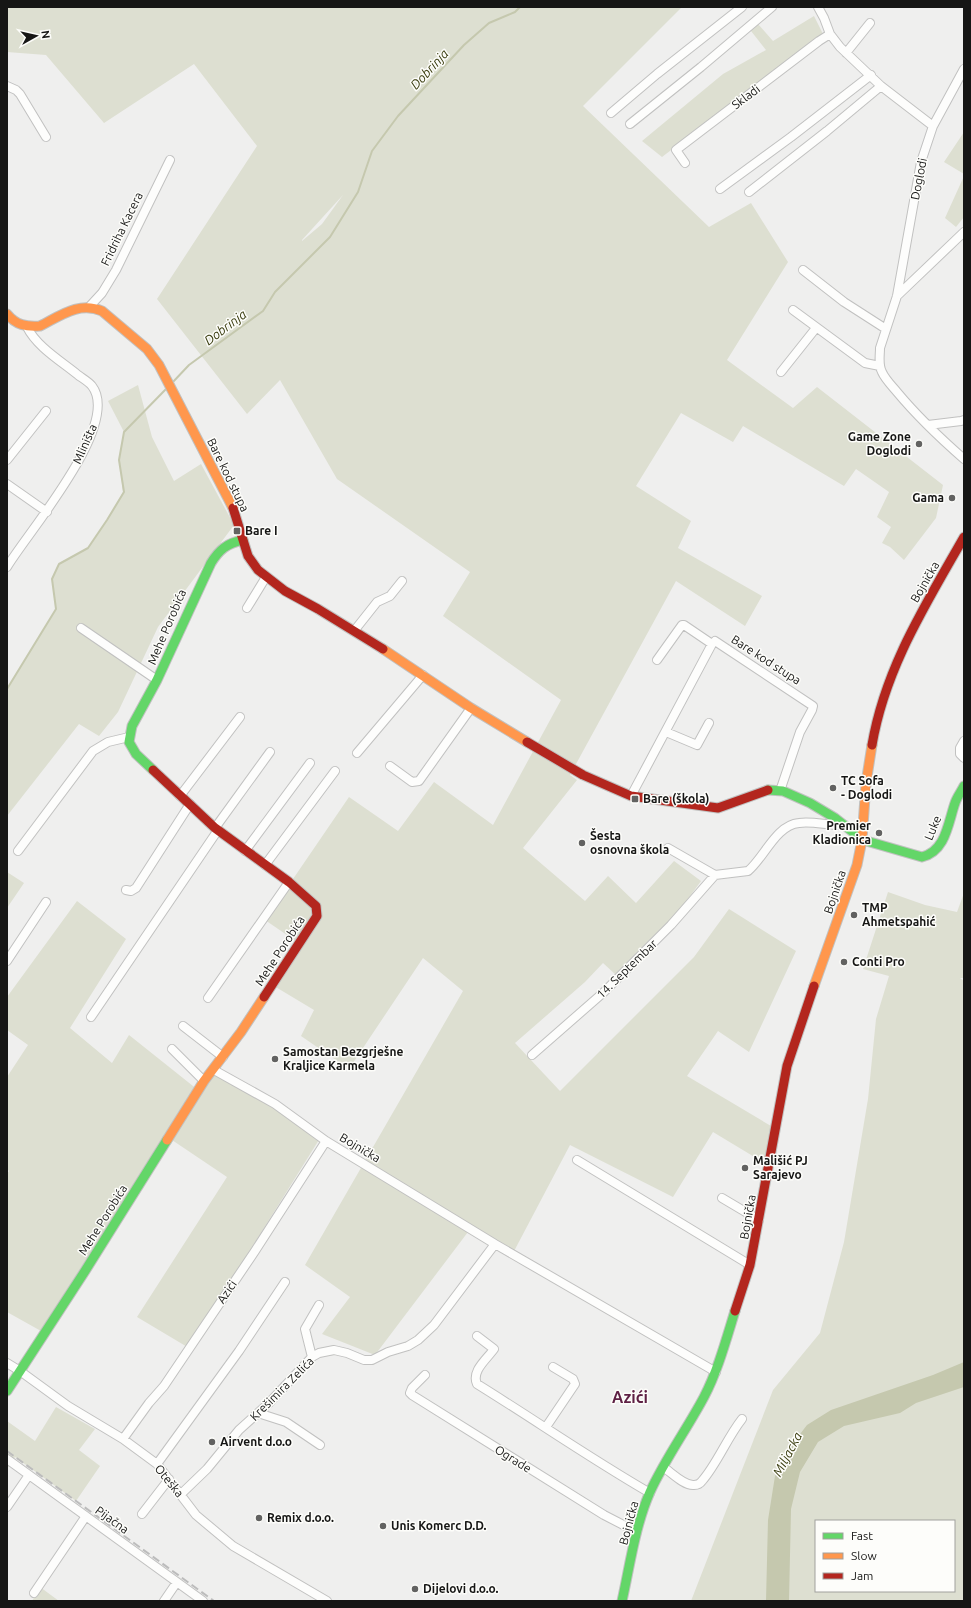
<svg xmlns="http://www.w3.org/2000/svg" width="971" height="1608" viewBox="0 0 971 1608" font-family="Ubuntu,sans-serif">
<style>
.green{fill:#dddfd1;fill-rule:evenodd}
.water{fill:#c5c8ae}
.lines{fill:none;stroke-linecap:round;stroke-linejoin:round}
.stream{stroke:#c5c8ae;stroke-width:2}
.street-casing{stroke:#c1c1c0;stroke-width:10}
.fast-casing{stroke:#c1c1c0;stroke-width:11}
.slow-casing{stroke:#c1c1c0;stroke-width:11}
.jam-casing{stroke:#c1c1c0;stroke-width:11}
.street{stroke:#fdfdfc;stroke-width:8}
.fast{stroke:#63d668;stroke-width:9}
.slow{stroke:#ff974d;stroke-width:9}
.jam{stroke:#b3261e;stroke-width:9}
.rail{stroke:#bcbcbc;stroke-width:2;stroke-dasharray:8 4;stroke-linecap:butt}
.poi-dot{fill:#626261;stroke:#fdfdfa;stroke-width:1.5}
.labels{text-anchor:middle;stroke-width:3;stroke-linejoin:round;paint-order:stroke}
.street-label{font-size:12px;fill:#161615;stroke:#fdfdfa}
.poi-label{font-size:12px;font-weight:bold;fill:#161615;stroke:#fdfdfa;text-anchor:start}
.water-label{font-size:13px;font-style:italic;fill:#393c0e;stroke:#fdfdfa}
.district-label{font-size:16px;font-weight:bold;fill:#5e2044;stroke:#fdfdfa}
</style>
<rect width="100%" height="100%" fill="#efefee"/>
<path class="green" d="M 7,7 L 682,7 L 583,106 L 709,227 L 751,203 L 788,262 L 727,360 L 793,408 L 817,387 L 943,485 L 936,518 L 904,560 L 890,547 L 882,543 L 891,527 L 877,517 L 889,492 L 856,469 L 844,486 L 743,426 L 733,442 L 681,413 L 636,486 L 691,521 L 678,548 L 762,596 L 745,626 L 676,581 L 570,775 L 577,780 L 523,848 L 585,901 L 608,876 L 636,903 L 674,861 L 701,881 L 672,921 L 616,975 L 603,963 L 585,982 L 515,1043 L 560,1091 L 694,957 L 729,909 L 796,951 L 749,1052 L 718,1031 L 687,1076 L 771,1126 L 766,1164 L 713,1132 L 673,1197 L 570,1145 L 512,1255 L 471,1228 L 375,1355 L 322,1334 L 350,1297 L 305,1265 L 463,991 L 423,958 L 349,1069 L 301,1036 L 314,1010 L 274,986 L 303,946 L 265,920 L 349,797 L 398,831 L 434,782 L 493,825 L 561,700 L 443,616 L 470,572 L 337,479 L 280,380 L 247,414 L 157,299 L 257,146 L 194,64 L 104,123 L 46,55 L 7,52 ZM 343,195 L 322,224 L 302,241 L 302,240 Z
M 814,16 L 823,34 L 662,157 L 642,141 L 723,74 L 766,50 L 751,31 L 758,24 L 773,41 Z
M 964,132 L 964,174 L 944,162 Z
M 964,176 L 964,217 L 956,227 L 945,218 Z
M 138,385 L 152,437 L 174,481 L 201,464 L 234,525 L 158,627 L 118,712 L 99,736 L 79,724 L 7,816 L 7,689 L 56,609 L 52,579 L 59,564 L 88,548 L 107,520 L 123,492 L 119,460 L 124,432 L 108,401 Z
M 7,872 L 24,883 L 7,908 Z
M 888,892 L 925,905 L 957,912 L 964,893 L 964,978 L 960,978 L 964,981 L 964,1601 L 691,1601 L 773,1390 L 820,1333 L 844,1242 L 868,1099 L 876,1019 L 889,976 L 863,969 ZM 816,1521 L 954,1521 L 954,1591 L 816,1591 Z
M 77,901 L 126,939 L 70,1028 L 112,1063 L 129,1035 L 198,1090 L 215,1068 L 322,1135 L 189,1348 L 137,1317 L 227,1177 L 169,1138 L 41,1331 L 7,1312 L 7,1174 L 9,1171 L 7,1169 L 7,1077 L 28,1045 L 7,1030 L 7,997 Z
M 56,1407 L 95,1429 L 79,1450 L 100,1466 L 76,1501 L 15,1457 L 7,1469 L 7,1421 L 35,1441 Z
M 40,1587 L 59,1601 L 32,1601 Z"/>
<path class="water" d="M 964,1362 L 964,1387 L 916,1403 L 900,1413 L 844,1426 L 818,1442 L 800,1472 L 791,1509 L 789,1601 L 766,1601 L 768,1520 L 775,1476 L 791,1446 L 807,1425 L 831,1410 L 933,1375 Z"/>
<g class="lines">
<path class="stream" d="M 172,383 L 189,365 L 263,311 L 275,292 L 330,237 L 358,192 L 372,151 L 398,116 L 464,45 L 489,23 L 515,12 L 520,7
M 7,689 L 56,609 L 52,579 L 59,564 L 88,548 L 107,520 L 124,492 L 119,460 L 124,432 L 167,388"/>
<g class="street-casing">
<path id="street" d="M 818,7 L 824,18 L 830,34 L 840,47 L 881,86 L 933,126
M 846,53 L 870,23
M 964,69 L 933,126 L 921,162 L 897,296 L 880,348 C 880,356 878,365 882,372 C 885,379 892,386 897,392 C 917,416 940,438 964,459
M 7,86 L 16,90 L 20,94 L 46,137
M 611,113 L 657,74 L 742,7
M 630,124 L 701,67 L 772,7
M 685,163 L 676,150 L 819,41 L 830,34
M 720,189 L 791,137 L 871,75
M 749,192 L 827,131 L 881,86
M 803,270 L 844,302 L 886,329
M 897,296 L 964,232
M 90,306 L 102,293 L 116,270 L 170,160
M 793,310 L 865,363 L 880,366
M 781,372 L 816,328
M 928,425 L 961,421 L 964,420
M 7,460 L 46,411
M 7,484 L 47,512
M 7,567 C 27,533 122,425 92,386 C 89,382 82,378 78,375 C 61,361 37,347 27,327
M 247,608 L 266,577
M 81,628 L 157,680
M 354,631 L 377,602 L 390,596 L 402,581
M 657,660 L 682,625 L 684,625 L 712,644
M 666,732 L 697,745 L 709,723
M 964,741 L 960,748 L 960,754 L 964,758
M 357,753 L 423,675
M 390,766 L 412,782 L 419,781 L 471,708
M 180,796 L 240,717
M 631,796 L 712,644 L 715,641 L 813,706 L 812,710 L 800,732 L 780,791
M 215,828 L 270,752
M 668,848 L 715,875
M 18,851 L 93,751 L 108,742 L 129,737
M 245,851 L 310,763
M 265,865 L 335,771
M 126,890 L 131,891 L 136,888 L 190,804
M 7,961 L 46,902
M 208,998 L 289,882
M 91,1017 L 218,830
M 183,1026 L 223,1057
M 172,1049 L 204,1081
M 532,1055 L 604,992 L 671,925 L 715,875 L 748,871 C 764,858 776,825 799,823 C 814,821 829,826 845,825
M 214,1070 L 275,1104 L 326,1141 L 495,1244 L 716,1372
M 577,1160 L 750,1265
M 722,1198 L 759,1220
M 477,1336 L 494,1349 C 487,1359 471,1371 477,1384 C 535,1420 591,1459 650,1493
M 312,1357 L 305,1329 L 319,1305
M 7,1363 L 20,1371 L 68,1406 L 123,1439 L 157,1464 L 196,1515 L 233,1546 L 327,1601
M 425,1375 L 412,1388 L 410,1393 L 412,1395 L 604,1515 L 637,1532
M 258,1413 L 286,1422 L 320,1445
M 546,1427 L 575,1384 L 573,1379 L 553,1367
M 123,1439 L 149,1403 L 164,1386 L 255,1251 L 326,1141
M 7,1459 L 203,1601
M 157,1464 L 239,1351 L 285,1282
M 663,1467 C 671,1472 684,1486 694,1485 C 698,1485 700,1484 702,1481 C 717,1464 727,1438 742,1419
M 181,1494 L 207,1469 L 239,1430 L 269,1403 L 312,1357 L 319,1353 L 334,1350 L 347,1353 L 364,1360 L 372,1360 L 388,1352 L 408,1346 L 418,1340 L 434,1325 L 495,1244
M 7,1507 L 29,1475
M 142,1514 L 169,1479
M 34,1593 L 86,1516
M 164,1601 L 177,1582"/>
</g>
<g class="fast-casing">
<path id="fast" d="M 153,770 L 136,754 L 129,742 L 132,726 L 157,680 L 211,563 C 219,550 227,543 243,540
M 768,790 L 783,791 L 810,803 L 835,818 L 863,840 L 922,857 C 946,851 948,823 955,803 C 957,797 961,792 964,786
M 7,1391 L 85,1271 L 167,1140
M 622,1601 C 630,1565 635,1526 650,1492 C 665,1459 687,1429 704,1397 C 718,1370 726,1340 735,1311"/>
</g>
<g class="slow-casing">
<path id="slow" d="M 7,314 C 16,325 26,327 40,326 C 60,316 79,301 102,311 L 147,349 L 159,365 L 233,508
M 383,649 L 471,708 L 527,742
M 814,986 L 857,865 L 862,840 L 866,783 L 872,745
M 167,1140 L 204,1081 L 241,1032 L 264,997"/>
</g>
<g class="jam-casing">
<path id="jam" d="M 233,508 L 248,556 L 258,570 L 285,591 L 318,609 L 383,649
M 527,742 L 583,775 L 631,796 L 718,808 L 768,790
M 872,745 C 885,668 926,604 964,537
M 153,770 L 215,828 L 289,882 L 316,906 L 317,916 L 264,997
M 735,1311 L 750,1265 L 787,1066 L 814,986"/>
</g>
<use href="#street" class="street"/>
<use href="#fast" class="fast"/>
<use href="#slow" class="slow"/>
<use href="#jam" class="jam"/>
<path class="rail" d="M 7,1451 L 214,1601"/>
</g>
<g class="poi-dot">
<circle cx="919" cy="444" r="4"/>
<circle cx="952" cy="498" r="4"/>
<rect x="233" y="527" width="8" height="8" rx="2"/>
<circle cx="833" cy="788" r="4"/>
<rect x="631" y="795" width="8" height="8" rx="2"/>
<circle cx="879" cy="833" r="4"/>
<circle cx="582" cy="843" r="4"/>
<circle cx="854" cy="915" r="4"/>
<circle cx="844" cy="962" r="4"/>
<circle cx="275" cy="1059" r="4"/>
<circle cx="745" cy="1168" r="4"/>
<circle cx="212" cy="1442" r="4"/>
<circle cx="259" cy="1518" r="4"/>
<circle cx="383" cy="1526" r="4"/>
<circle cx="415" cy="1589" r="4"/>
</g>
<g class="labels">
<g class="street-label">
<text transform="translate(746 97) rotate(-37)" y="4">Skladi</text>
<text transform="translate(919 179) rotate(-79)" y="4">Doglodi</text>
<text transform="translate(122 229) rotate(-64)" y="4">Fridriha Kacera</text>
<text transform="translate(85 444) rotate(-66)" y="4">Mliništa</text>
<text transform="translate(228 475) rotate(64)" y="4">Bare kod stupa</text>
<text transform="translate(925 582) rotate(-60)" y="4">Bojnička</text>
<text transform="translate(167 627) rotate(-67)" y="4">Mehe Porobića</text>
<text transform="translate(766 660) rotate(33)" y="4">Bare kod stupa</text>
<text transform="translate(933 828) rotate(-67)" y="4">Luke</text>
<text transform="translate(835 892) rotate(-71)" y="4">Bojnička</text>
<text transform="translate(280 951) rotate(-57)" y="4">Mehe Porobića</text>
<text transform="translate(627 969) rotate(-44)" y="4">14. Septembar</text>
<text transform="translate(360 1148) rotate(31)" y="4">Bojnička</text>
<text transform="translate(748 1217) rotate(-80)" y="4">Bojnička</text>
<text transform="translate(103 1220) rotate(-58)" y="4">Mehe Porobića</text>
<text transform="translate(227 1292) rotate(-56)" y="4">Azići</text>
<text transform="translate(282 1389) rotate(-45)" y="4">Krešimira Zelića</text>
<text transform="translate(513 1459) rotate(32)" y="4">Ograde</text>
<text transform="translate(169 1481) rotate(51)" y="4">Oteška</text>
<text transform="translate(112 1520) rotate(36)" y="4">Pijačna</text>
<text transform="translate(629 1523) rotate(-75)" y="4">Bojnička</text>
</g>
<g class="poi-label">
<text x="911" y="441" text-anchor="end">Game Zone<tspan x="911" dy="14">Doglodi</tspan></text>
<text x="944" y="502" text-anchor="end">Gama</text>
<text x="245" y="535">Bare I</text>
<text x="841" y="785">TC Sofa<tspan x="841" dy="14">- Doglodi</tspan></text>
<text x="643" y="803">Bare (škola)</text>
<text x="871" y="830" text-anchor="end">Premier<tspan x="871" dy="14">Kladionica</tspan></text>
<text x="590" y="840">Šesta<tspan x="590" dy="14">osnovna škola</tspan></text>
<text x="862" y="912">TMP<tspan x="862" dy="14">Ahmetspahić</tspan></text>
<text x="852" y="966">Conti Pro</text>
<text x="283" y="1056">Samostan Bezgrješne<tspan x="283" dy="14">Kraljice Karmela</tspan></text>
<text x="753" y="1165">Mališić PJ<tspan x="753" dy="14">Sarajevo</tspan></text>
<text x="220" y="1446">Airvent d.o.o</text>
<text x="267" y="1522">Remix d.o.o.</text>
<text x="391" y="1530">Unis Komerc D.D.</text>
<text x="423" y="1593">Dijelovi d.o.o.</text>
</g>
<g class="water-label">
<text transform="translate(429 69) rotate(-47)" y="5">Dobrinja</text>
<text transform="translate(225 327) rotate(-37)" y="5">Dobrinja</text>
<text transform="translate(787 1454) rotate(-62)" y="5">Miljacka</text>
</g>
<g class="district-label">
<text x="630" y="1403">Azići</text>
</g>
</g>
<rect width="971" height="1608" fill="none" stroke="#161615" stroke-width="16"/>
<rect x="815" y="1520" width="140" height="72" fill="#fdfdfa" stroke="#a1a19e"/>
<rect x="823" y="1533" width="20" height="6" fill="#63d668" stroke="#a1a19e"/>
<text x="851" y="1540" font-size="12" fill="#161615">Fast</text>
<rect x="823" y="1553" width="20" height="6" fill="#ff974d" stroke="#a1a19e"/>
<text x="851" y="1560" font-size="12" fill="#161615">Slow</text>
<rect x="823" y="1573" width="20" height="6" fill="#b3261e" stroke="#a1a19e"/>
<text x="851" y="1580" font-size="12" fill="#161615">Jam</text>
<g transform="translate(36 36) rotate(82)" stroke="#fdfdfa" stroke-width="3" paint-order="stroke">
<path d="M0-3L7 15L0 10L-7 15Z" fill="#161615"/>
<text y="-6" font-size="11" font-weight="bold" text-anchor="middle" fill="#161615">N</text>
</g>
</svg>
